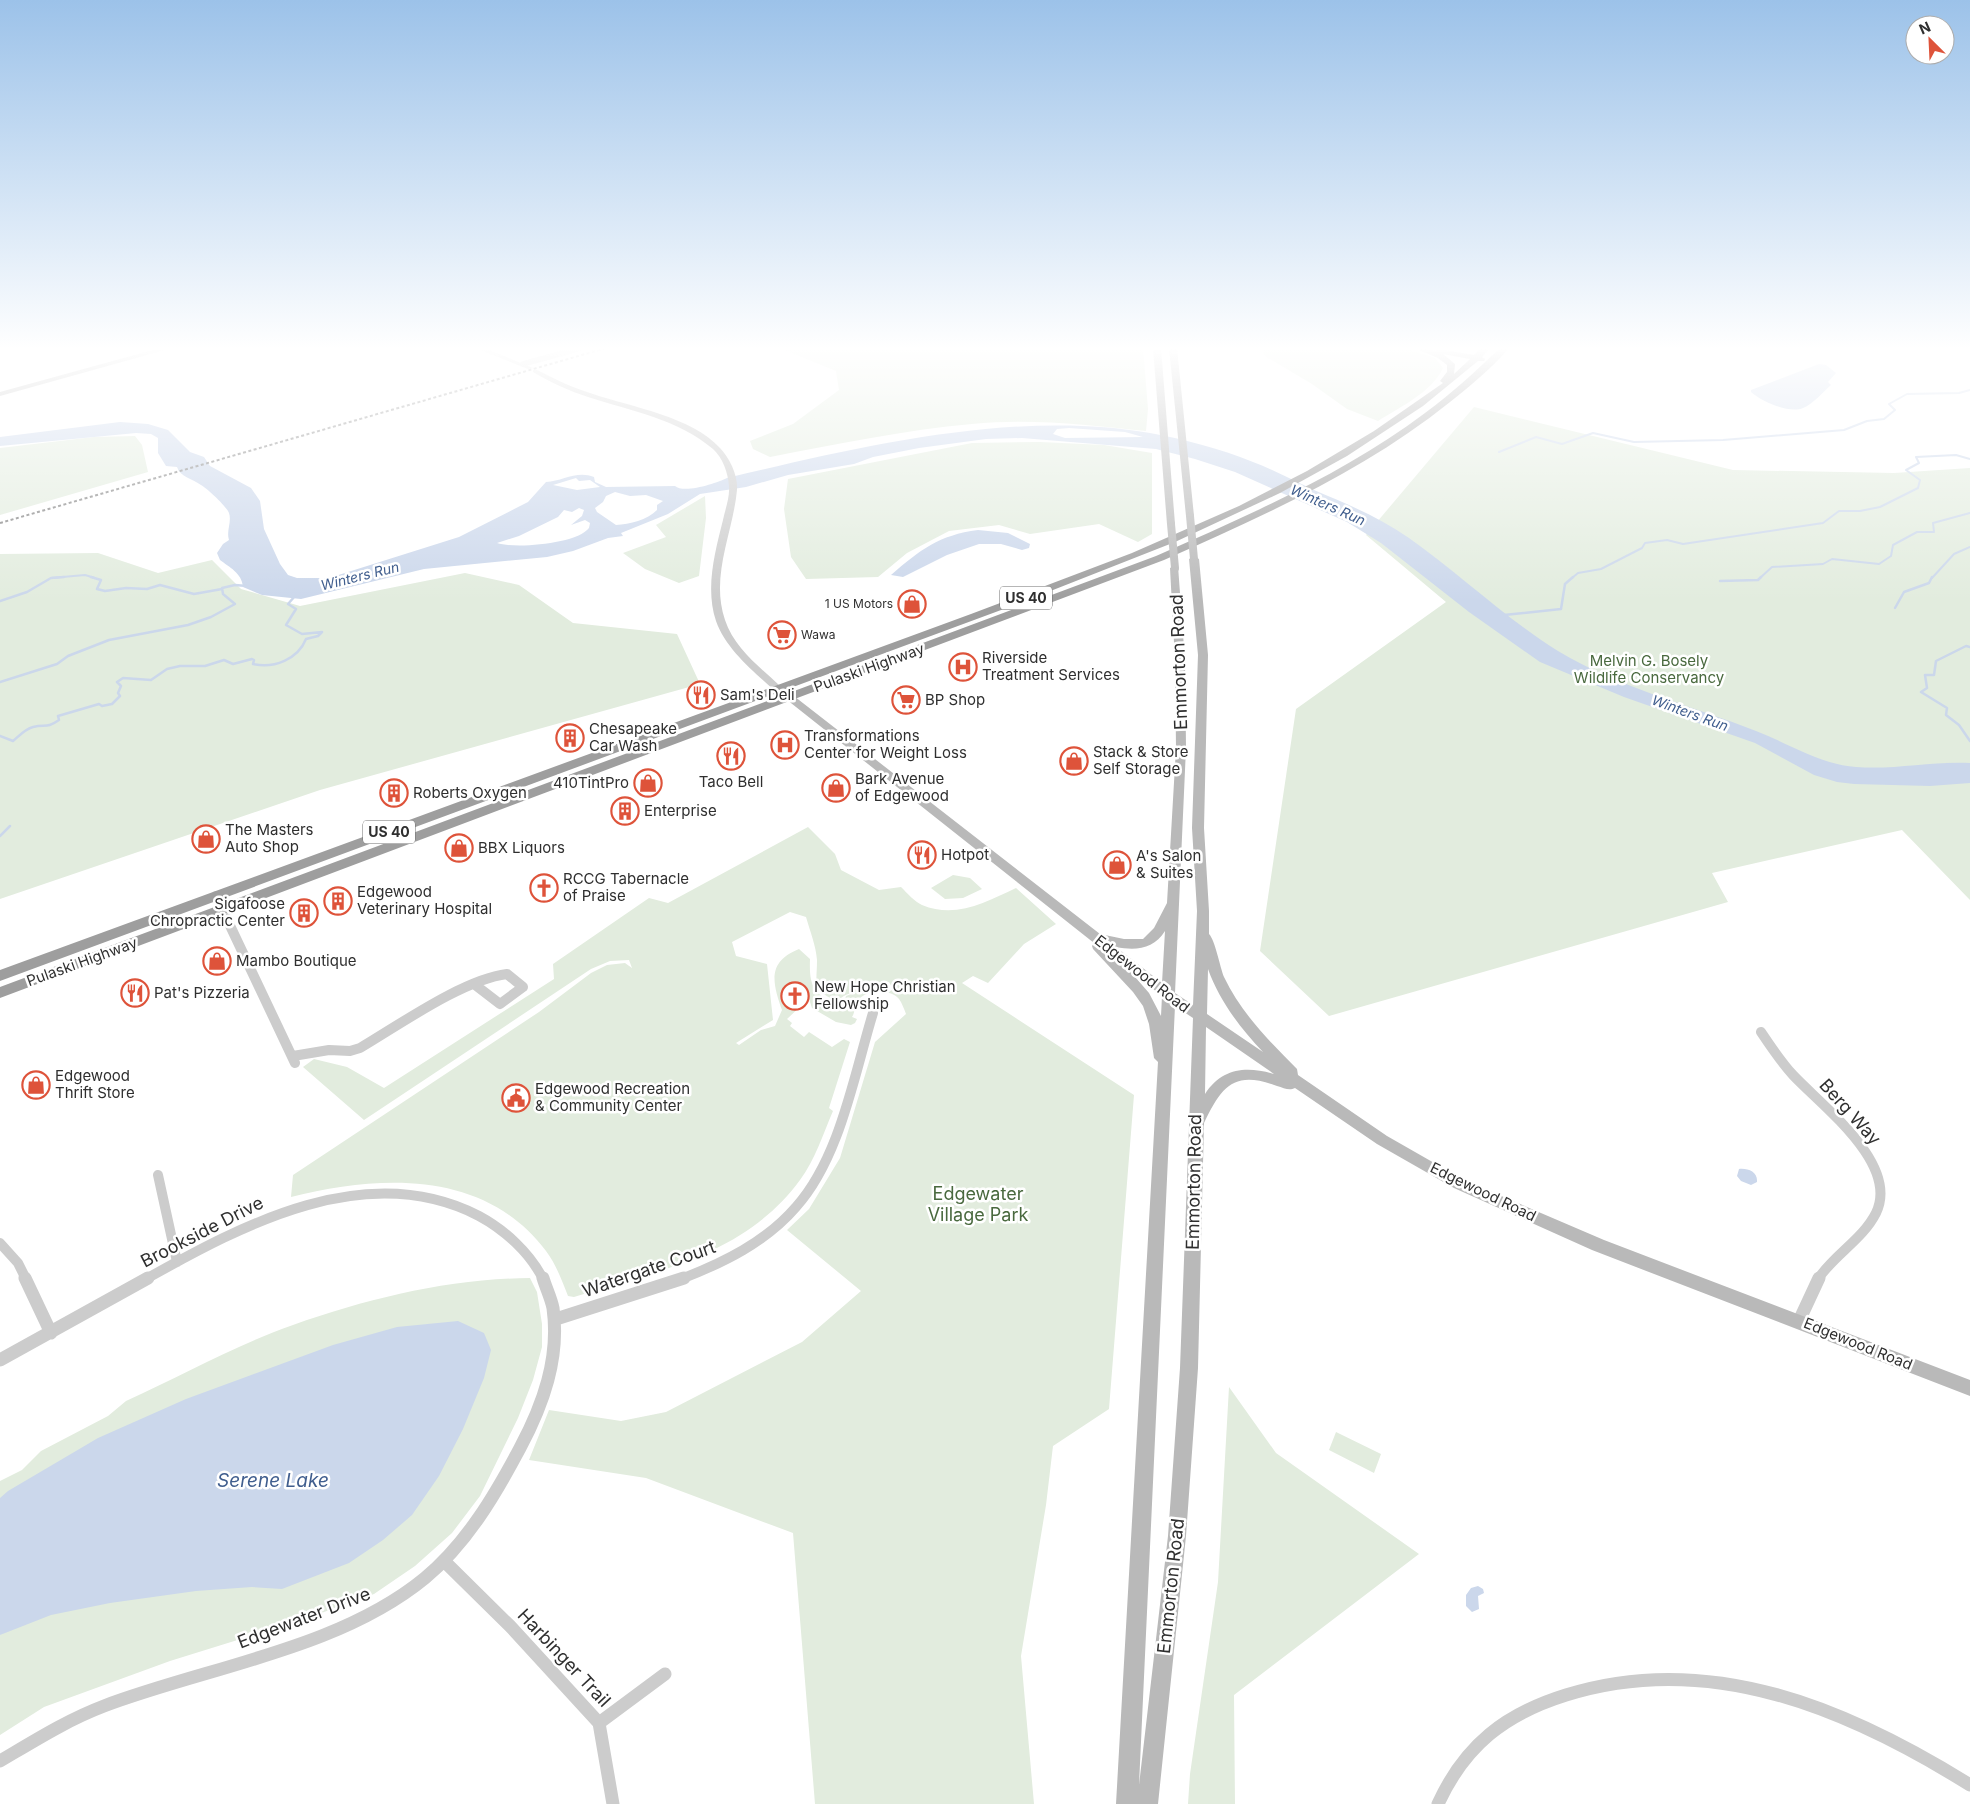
<svg xmlns="http://www.w3.org/2000/svg" width="1970" height="1804" viewBox="0 0 1970 1804" font-family="Inter,sans-serif">
<style>
.green{fill:#e2ecde;fill-rule:evenodd}
.water{fill:#cbd7eb;fill-rule:evenodd}
.lines{fill:none;stroke-linecap:round;stroke-linejoin:round}
.stream-far1{stroke:#cbd7eb;stroke-width:2}
.stream{stroke:#cbd7eb;stroke-width:2.5}
.minor-far2{stroke:#ccc;stroke-width:5.5}
.minor-far1{stroke:#ccc;stroke-width:10}
.minor{stroke:#ccc;stroke-width:13}
.tertiary{fill:#ccc;fill-rule:evenodd}
.secondary{fill:#b9b9b9;fill-rule:evenodd}
.trunk{fill:#9e9e9e;fill-rule:evenodd}
.rail{stroke:#848484;stroke-width:2;stroke-dasharray:3 2.5;stroke-linecap:butt}
.secondary-bridge{stroke:#b9b9b9;stroke-width:8}
.labels{text-anchor:middle;stroke-width:5;stroke-linejoin:round;paint-order:stroke}
.far-poi-label{font-size:12px;fill:#2f2f2f;stroke:#fff;text-anchor:end}
.far-water-label{font-size:14px;font-style:italic;fill:#405e8e;stroke:#fff}
.shield{fill:#fff;stroke:#6d6d6d;stroke-width:1}
.shield-label{font-size:14px;font-weight:bold;fill:#2f2f2f}
.poi-label{font-size:15px;fill:#2f2f2f;stroke:#fff;text-anchor:start}
.park-label{font-size:15px;fill:#49693e;stroke:#fff}
.street-label{font-size:15px;fill:#2f2f2f;stroke:#fff}
.near-street-label{font-size:18px;fill:#2f2f2f;stroke:#fff}
.near-park-label{font-size:18px;fill:#49693e;stroke:#fff}
.near-water-label{font-size:19px;font-style:italic;fill:#405e8e;stroke:#fff}
</style>
<rect width="100%" height="100%" fill="#fff"/>
<path class="green" d="M 773,348 L 1143,348 L 1148,409 L 1146,431 C 1089,425 1030,418 972,424 C 905,430 837,444 770,457 L 753,449 L 750,441 L 793,424 L 839,390 L 836,371 L 787,351 Z
M 1260,348 L 1405,348 L 1435,358 L 1443,368 C 1432,392 1400,407 1378,421 L 1347,409 L 1312,384 L 1265,356 Z
M 1474,407 L 1733,470 L 1894,473 L 1970,468 L 1970,900 L 1902,830 L 1712,873 L 1728,902 L 1329,1016 L 1260,951 L 1296,709 L 1446,602 L 1366,535 Z
M 135,436 L 142,445 L 148,472 L 0,515 L 0,448 L 94,437 Z
M 1040,442 L 1104,445 L 1152,453 L 1152,534 L 1138,542 L 1099,524 L 1030,534 L 999,525 L 949,531 L 907,553 L 878,577 L 806,579 L 791,557 L 784,509 L 788,479 L 972,443 Z
M 705,496 L 706,518 L 699,576 L 679,583 L 645,569 L 623,553 L 666,537 L 656,525 Z
M 98,553 L 158,573 L 212,560 L 241,589 L 300,606 L 465,573 L 519,585 L 573,623 L 677,634 L 700,684 L 320,790 L 0,899 L 0,554 Z
M 808,827 L 835,854 L 841,870 L 879,890 L 901,887 C 907,893 915,902 922,905 C 956,919 986,902 1016,888 L 1056,924 L 1024,944 L 988,983 L 973,976 L 962,983 L 1134,1095 L 1109,1409 L 1053,1446 L 1046,1505 L 1021,1656 L 1034,1804 L 815,1804 L 793,1533 L 646,1478 L 529,1460 L 549,1410 L 621,1421 L 666,1412 L 802,1342 L 861,1291 L 787,1230 L 809,1209 L 840,1158 L 875,1042 L 906,1014 C 904,1009 902,1003 899,999 C 891,989 868,990 859,999 C 853,1005 856,1011 852,1017 L 857,1019 L 855,1023 L 851,1025 L 836,1022 L 812,1008 L 806,990 L 801,990 L 799,984 L 784,988 L 789,1007 L 803,1004 L 787,1019 L 792,1023 L 790,1026 L 804,1037 L 809,1032 L 832,1047 L 844,1039 L 850,1042 L 829,1108 L 833,1111 C 823,1134 815,1160 800,1180 C 745,1255 657,1271 574,1297 L 568,1296 C 562,1281 556,1264 546,1251 C 484,1169 380,1175 291,1197 L 293,1175 L 539,1012 L 591,973 L 607,965 L 625,963 L 632,968 L 629,960 L 610,961 L 591,969 L 364,1120 L 303,1067 L 314,1059 L 347,1067 L 384,1088 L 554,979 L 553,964 L 649,898 L 668,903 ZM 790,912 L 806,917 C 810,931 816,946 817,960 C 817,985 811,989 838,1002 C 845,992 853,993 864,991 C 872,990 881,985 889,982 L 893,989 L 889,992 L 885,985 C 872,991 858,991 846,996 L 844,1003 L 837,1005 C 813,993 809,986 810,959 L 799,949 C 766,962 773,984 782,1010 L 775,1026 L 761,1030 L 739,1045 L 736,1043 L 773,1020 L 767,964 L 736,956 L 732,942 Z
M 953,875 L 970,878 L 982,889 L 963,898 L 945,899 L 931,888 Z
M 530,1278 L 537,1292 L 542,1324 L 542,1347 L 533,1380 L 518,1418 L 480,1496 L 452,1533 L 415,1566 L 374,1594 L 299,1621 L 170,1661 L 44,1707 L 0,1735 L 0,1481 L 22,1470 L 41,1451 L 108,1416 L 126,1401 C 181,1376 236,1345 293,1325 C 370,1298 448,1279 530,1278 Z
M 1229,1387 L 1276,1453 L 1419,1554 L 1234,1695 L 1235,1804 L 1188,1804 L 1190,1774 L 1218,1582 Z
M 1336,1432 L 1381,1454 L 1374,1473 L 1329,1450 Z"/>
<path class="water" d="M 1819,364 L 1826,365 L 1836,373 L 1828,382 L 1831,385 C 1823,392 1813,404 1803,408 C 1789,414 1761,401 1751,392 L 1751,390 Z
M 120,422 L 148,424 L 168,430 L 190,452 L 204,457 L 210,466 L 251,488 L 260,501 L 264,529 L 280,564 L 288,575 L 297,578 L 329,578 L 459,537 L 528,502 L 546,482 C 563,481 577,470 594,477 L 595,482 L 606,487 L 675,486 C 684,494 717,483 727,478 C 859,447 1015,409 1150,433 C 1184,439 1221,449 1253,462 C 1274,470 1294,481 1314,490 C 1347,504 1379,517 1409,538 C 1460,574 1505,618 1558,651 C 1620,688 1690,705 1756,731 C 1790,744 1819,764 1856,767 C 1894,770 1932,761 1970,763 L 1970,783 L 1930,786 L 1854,784 L 1837,782 L 1814,775 L 1755,743 L 1624,697 L 1540,662 L 1469,612 L 1381,543 L 1347,522 L 1235,472 L 1195,459 L 1156,449 L 1022,438 L 986,439 L 919,448 L 873,457 L 854,464 L 788,475 L 746,487 L 700,494 L 668,514 L 621,533 L 623,536 L 608,538 L 573,551 L 547,557 L 424,569 L 301,599 L 262,595 L 243,587 C 242,573 229,567 220,560 L 217,553 L 223,544 L 229,540 C 226,531 232,522 229,513 C 227,507 208,489 201,485 C 193,479 180,477 177,467 L 166,466 L 158,453 L 158,438 L 151,434 L 136,433 L 0,446 L 0,437 ZM 1069,428 L 1125,432 L 1143,437 L 1065,438 L 1053,434 L 1057,429 ZM 576,478 L 579,481 L 590,480 L 600,487 L 577,490 L 553,485 ZM 615,492 L 630,496 L 646,495 L 663,501 L 657,505 L 657,510 C 647,520 630,524 616,525 L 597,512 L 595,508 L 603,502 L 606,496 ZM 579,508 L 584,510 L 582,516 L 571,525 L 585,520 L 590,523 L 589,528 C 577,544 515,549 497,543 L 519,536 L 558,517 L 564,510 L 572,512 Z
M 978,530 L 1008,533 L 1030,544 L 1029,548 L 1022,550 L 1001,544 L 979,544 L 947,555 L 903,577 L 891,575 C 920,550 939,535 978,530 Z
M 1739,1169 C 1748,1168 1758,1172 1757,1182 L 1751,1185 L 1741,1181 L 1737,1176 Z
M 458,1321 L 484,1333 L 491,1350 L 484,1378 L 463,1429 L 439,1476 L 412,1515 L 383,1540 L 349,1563 L 282,1589 L 252,1587 L 196,1591 L 110,1603 L 51,1615 L 0,1635 L 0,1498 L 8,1491 L 98,1438 L 186,1399 L 333,1345 L 397,1327 Z
M 1478,1586 L 1483,1589 L 1484,1593 L 1478,1596 L 1479,1609 L 1472,1612 L 1466,1606 L 1466,1595 L 1471,1588 Z"/>
<g class="lines">
<path class="stream-far1" d="M 1499,452 L 1536,437 L 1562,444 L 1593,433 L 1634,442 L 1723,440 L 1844,430 L 1867,421 L 1884,419 L 1895,410 L 1889,404 L 1907,394 L 1959,393 L 1970,390
M 51,578 L 85,575 L 95,578
M 1572,578 L 1578,573 L 1601,569 L 1642,548 L 1645,543 L 1667,540 L 1683,544 L 1823,523 L 1839,511 L 1860,511 L 1880,507 L 1918,488 L 1920,480 L 1906,470 L 1919,463 L 1916,457 L 1956,455 L 1970,459
M 1760,578 L 1772,567 L 1823,564 L 1832,559 L 1879,564 L 1891,556 L 1893,545 L 1917,532 L 1934,532 L 1933,523 L 1970,513
M 1932,578 L 1954,554 L 1970,547"/>
<path class="stream" d="M 91,577 L 101,580 L 97,589 L 105,591 L 126,588 L 147,589 L 160,585 L 194,594 L 222,589
M 1720,581 L 1758,580 L 1761,577
M 0,601 L 27,592 L 51,578 L 64,577
M 1895,608 L 1904,592 L 1929,583 L 1932,577
M 1504,615 L 1561,609 L 1565,584 L 1573,577
M 1970,647 L 1966,646 L 1936,661 L 1934,675 L 1925,675 L 1927,688 L 1921,692 L 1947,708 L 1946,715 L 1959,725 L 1970,741
M 0,682 L 57,664 L 68,656 L 109,640 L 188,625 L 211,617 L 235,604 L 223,594 L 222,588 L 235,585 L 247,586
M 0,736 L 13,741 C 19,736 25,729 33,727 C 46,724 46,729 59,720 L 58,716 L 99,704 L 102,706 L 112,704 L 120,696 L 118,693 L 121,686 L 117,682 L 123,678 L 151,680 L 167,669 L 180,666 L 205,666 L 224,660 L 233,664 L 252,659 L 254,660 L 253,664 C 274,669 298,659 306,639 L 318,636 L 322,632 L 302,634 L 286,625 L 296,609 L 288,604 L 295,596
M 0,836 L 10,826"/>
<path class="minor-far2" d="M 523,364 L 581,348"/>
<path class="minor-far1" d="M 216,896 L 295,1063
M 1761,1032 C 1771,1047 1781,1062 1793,1075 C 1822,1106 1900,1164 1876,1213 C 1863,1239 1834,1255 1818,1279
M 293,1056 L 329,1050 L 350,1051 L 360,1048 C 399,1025 464,979 507,974 L 523,987 L 500,1004 L 474,984
M 158,1175 L 177,1262
M 0,1243 L 18,1263 L 26,1279
M 146,1279 C 244,1224 367,1158 479,1216 C 505,1230 530,1253 543,1279
M 681,1279 C 723,1263 766,1242 796,1207 C 840,1158 854,1075 873,1013"/>
<path class="minor" d="M 25,1278 L 51,1333
M 556,1319 L 684,1278
M 1799,1321 L 1819,1278
M 0,1360 L 148,1278
M 444,1561 L 510,1626 L 599,1723 L 613,1804
M 599,1723 L 665,1674
M 0,1761 C 34,1741 67,1720 104,1706 C 207,1667 339,1649 425,1578 C 467,1543 495,1495 520,1448 C 543,1405 560,1358 553,1308 C 551,1298 546,1288 543,1278
M 1438,1804 C 1465,1745 1505,1714 1566,1695 C 1710,1650 1848,1709 1970,1785"/>
<path class="tertiary" d="M 475,348 L 484,348 L 533,368 L 528,369 Z
M 533,370 L 537,370 C 555,379 573,388 593,394 C 632,407 692,417 720,448 C 730,459 738,475 737,490 C 733,533 710,576 725,620 C 734,648 760,667 780,686 L 780,690 L 774,690 C 752,670 726,649 716,621 C 705,588 715,552 723,520 C 725,510 730,497 729,486 C 728,473 723,458 713,449 C 678,419 631,411 588,397 C 569,391 550,382 533,372 Z"/>
<path class="secondary" d="M 160,348 L 172,348 L 0,396 L 0,392 Z
M 1153,348 L 1161,348 L 1175,524 L 1171,527 L 1167,524 Z
M 1169,348 L 1177,348 L 1194,516 L 1190,519 L 1186,516 Z
M 1194,556 L 1199,559 L 1208,655 L 1204,828 L 1209,911 L 1209,934 C 1215,940 1220,967 1224,977 C 1241,1013 1270,1042 1297,1069 L 1298,1075 L 1387,1136 L 1464,1180 L 1604,1240 L 1970,1380 L 1970,1396 L 1592,1250 L 1454,1188 L 1377,1144 L 1295,1088 C 1289,1091 1284,1088 1277,1086 C 1234,1070 1222,1086 1204,1123 L 1198,1368 L 1186,1536 L 1158,1804 L 1116,1804 L 1158,1062 L 1154,1058 L 1149,1024 L 1143,1006 L 1133,992 L 1093,949 L 1092,946 L 1094,943 L 772,688 L 773,686 L 781,686 L 1100,934 L 1124,939 L 1143,939 L 1154,928 L 1167,903 L 1176,748 L 1175,661 L 1170,568 L 1175,565 L 1178,566 L 1185,661 L 1186,748 L 1175,993 L 1193,1005 L 1197,911 L 1192,828 L 1198,655 L 1189,559 ZM 1165,931 L 1162,983 L 1116,947 C 1136,951 1154,949 1165,931 ZM 1208,969 C 1219,1000 1240,1028 1263,1052 L 1207,1014 ZM 1129,970 L 1162,996 L 1161,1016 L 1149,993 ZM 1175,1006 L 1193,1018 L 1180,1368 L 1168,1536 L 1139,1785 ZM 1206,1027 L 1274,1074 C 1246,1066 1222,1068 1205,1094 Z"/>
<path class="trunk" d="M 1170,348 L 1178,348 L 1173,352 L 1170,352 Z
M 1414,348 L 1426,348 L 1435,351 L 1439,349 L 1474,355 L 1481,348 L 1490,348 L 1482,357 L 1485,359 L 1484,361 L 1478,361 L 1423,406 L 1347,456 L 1280,493 L 1175,542 L 1020,603 L 0,981 L 0,970 L 971,614 L 1132,553 L 1239,506 L 1307,471 L 1374,431 L 1443,383 L 1440,381 L 1447,372 L 1447,365 L 1438,358 ZM 1443,354 L 1470,359 L 1454,374 L 1455,364 Z
M 1500,348 L 1509,348 C 1492,368 1470,386 1450,402 C 1364,471 1263,516 1164,560 L 0,998 L 0,987 L 1156,556 C 1249,515 1344,474 1425,413 C 1452,393 1476,371 1500,348 Z"/>
<path class="rail" d="M 0,523 L 606,348"/>
<path class="secondary-bridge" d="M 1190,516 L 1194,559
M 1171,524 L 1175,568"/>
</g>
<linearGradient id="sky" x2="0" y2="1"><stop stop-color="#9cc2e9"/><stop offset="0.58" stop-color="#fff"/><stop offset="1" stop-color="#fff" stop-opacity="0"/></linearGradient>
<rect width="1970" height="601" fill="url(#sky)"/>
<defs>
<g id="shop-ring" transform="scale(1.4375)"><circle r="9.5" fill="#fff" stroke="#de533a" stroke-width="1.5"/><path d="M-5-2.5h2.3a2.7 3.5 0 0 1 5.4 0H5L5.5 6h-11ZM-1.5-2.5h3a1.5 2.3 0 0 0-3 0Z" fill="#de533a"/></g>
<g id="supermarket-ring" transform="scale(1.4375)"><circle r="9.5" fill="#fff" stroke="#de533a" stroke-width="1.5"/><path d="M-6-5.5h2.5l.6 2H6L4.5 2H-2.5L-4.4-4H-6ZM-1.5 3.2a1.3 1.3 0 1 0 .1 0ZM3 3.2a1.3 1.3 0 1 0 .1 0Z" fill="#de533a"/></g>
<g id="hospital-ring" transform="scale(1.4375)"><circle r="9.5" fill="#fff" stroke="#de533a" stroke-width="1.5"/><path d="M-5-5h3v3.5h4V-5h3V5h-3V1.5h-4V5h-3Z" fill="#de533a"/></g>
<g id="restaurant-ring" transform="scale(1.4375)"><circle r="9.5" fill="#fff" stroke="#de533a" stroke-width="1.5"/><path d="M-5-6h1v4h1v-4h1v4h1v-4h1v5L-1.5 .5V6h-2V.5L-5-1ZM5-6V6H3V1.5H1.5Q1.5-4 5-6Z" fill="#de533a"/></g>
<g id="building-ring" transform="scale(1.4375)"><circle r="9.5" fill="#fff" stroke="#de533a" stroke-width="1.5"/><path d="M-4-6H4V6H1V3H-1V6H-4ZM-2.5-4.3h1.7v1.8h-1.7ZM.8-4.3h1.7v1.8H.8ZM-2.5-1h1.7V.8h-1.7ZM.8-1h1.7V.8H.8Z" fill="#de533a"/></g>
<g id="church-ring" transform="scale(1.4375)"><circle r="9.5" fill="#fff" stroke="#de533a" stroke-width="1.5"/><path d="M-1.2-6h2.4v3.5h3.3v2.4h-3.3V6h-2.4V-.1h-3.3v-2.4h3.3Z" fill="#de533a"/></g>
<g id="civic-ring" transform="scale(1.4375)"><circle r="9.5" fill="#fff" stroke="#de533a" stroke-width="1.5"/><path d="M-.6-6.5H3V-4.5H.6V-3L4-1V1h2V6H-6V1h2V-1L-.6-3ZM-1.2 2.5V6h2.4V2.5Z" fill="#de533a"/></g>
</defs>
<g fill-rule="evenodd">
<use href="#shop-ring" x="912" y="604"/>
<use href="#supermarket-ring" x="782" y="635"/>
<use href="#hospital-ring" x="963" y="667"/>
<use href="#restaurant-ring" x="701" y="695"/>
<use href="#supermarket-ring" x="906" y="700"/>
<use href="#building-ring" x="570" y="738"/>
<use href="#hospital-ring" x="785" y="745"/>
<use href="#restaurant-ring" x="731" y="756"/>
<use href="#shop-ring" x="1074" y="761"/>
<use href="#shop-ring" x="648" y="783"/>
<use href="#shop-ring" x="836" y="788"/>
<use href="#building-ring" x="394" y="793"/>
<use href="#building-ring" x="625" y="811"/>
<use href="#shop-ring" x="206" y="839"/>
<use href="#shop-ring" x="459" y="848"/>
<use href="#restaurant-ring" x="922" y="855"/>
<use href="#shop-ring" x="1117" y="865"/>
<use href="#church-ring" x="544" y="888"/>
<use href="#building-ring" x="338" y="901"/>
<use href="#building-ring" x="304" y="913"/>
<use href="#shop-ring" x="217" y="961"/>
<use href="#restaurant-ring" x="135" y="993"/>
<use href="#church-ring" x="795" y="996"/>
<use href="#shop-ring" x="36" y="1085"/>
<use href="#civic-ring" x="516" y="1098"/>
</g>
<g class="labels">
<g class="far-poi-label">
<text x="893" y="608">1 US Motors</text>
<text x="801" y="639" text-anchor="start">Wawa</text>
</g>
<g class="far-water-label">
<text transform="translate(1328 505) rotate(24)" y="5">Winters Run</text>
<text transform="translate(360 576) rotate(-14)" y="5">Winters Run</text>
<text transform="translate(1690 713) rotate(20)" y="5">Winters Run</text>
</g>
<g class="shield">
<rect x="1000" y="586.5" width="52" height="23" rx="4"/>
<rect x="363" y="820.5" width="52" height="23" rx="4"/>
</g>
<g class="shield-label">
<text x="1026" y="603">US 40</text>
<text x="389" y="837">US 40</text>
</g>
<g class="poi-label">
<text x="982" y="663">Riverside<tspan x="982" dy="17">Treatment Services</tspan></text>
<text x="720" y="700">Sam's Deli</text>
<text x="925" y="705">BP Shop</text>
<text x="589" y="734">Chesapeake<tspan x="589" dy="17">Car Wash</tspan></text>
<text x="804" y="741">Transformations<tspan x="804" dy="17">Center for Weight Loss</tspan></text>
<text x="1093" y="757">Stack &amp; Store<tspan x="1093" dy="17">Self Storage</tspan></text>
<text x="855" y="784">Bark Avenue<tspan x="855" dy="17">of Edgewood</tspan></text>
<text x="731" y="787" text-anchor="middle">Taco Bell</text>
<text x="629" y="788" text-anchor="end">410TintPro</text>
<text x="413" y="798">Roberts Oxygen</text>
<text x="644" y="816">Enterprise</text>
<text x="225" y="835">The Masters<tspan x="225" dy="17">Auto Shop</tspan></text>
<text x="478" y="853">BBX Liquors</text>
<text x="941" y="860">Hotpot</text>
<text x="1136" y="861">A's Salon<tspan x="1136" dy="17">&amp; Suites</tspan></text>
<text x="563" y="884">RCCG Tabernacle<tspan x="563" dy="17">of Praise</tspan></text>
<text x="357" y="897">Edgewood<tspan x="357" dy="17">Veterinary Hospital</tspan></text>
<text x="285" y="909" text-anchor="end">Sigafoose<tspan x="285" dy="17">Chropractic Center</tspan></text>
<text x="236" y="966">Mambo Boutique</text>
<text x="814" y="992">New Hope Christian<tspan x="814" dy="17">Fellowship</tspan></text>
<text x="154" y="998">Pat's Pizzeria</text>
<text x="55" y="1081">Edgewood<tspan x="55" dy="17">Thrift Store</tspan></text>
<text x="535" y="1094">Edgewood Recreation<tspan x="535" dy="17">&amp; Community Center</tspan></text>
</g>
<g class="park-label">
<text x="1649" y="666">Melvin G. Bosely<tspan x="1649" dy="17">Wildlife Conservancy</tspan></text>
</g>
<g class="street-label">
<text transform="translate(869 668) rotate(-20)" y="5">Pulaski Highway</text>
<text transform="translate(82 962) rotate(-20)" y="5">Pulaski Highway</text>
<text transform="translate(1142 974) rotate(38)" y="5">Edgewood Road</text>
<text transform="translate(1483 1192) rotate(26)" y="5">Edgewood Road</text>
<text transform="translate(1858 1344) rotate(22)" y="5">Edgewood Road</text>
</g>
<g class="near-street-label">
<text transform="translate(1179 662) rotate(-92)" y="6">Emmorton Road</text>
<text transform="translate(1850 1112) rotate(48)" y="6">Berg Way</text>
<text transform="translate(1194 1182) rotate(-89)" y="6">Emmorton Road</text>
<text transform="translate(202 1232) rotate(-27)" y="6">Brookside Drive</text>
<text transform="translate(649 1269) rotate(-19)" y="6">Watergate Court</text>
<text transform="translate(1171 1586) rotate(-84)" y="6">Emmorton Road</text>
<text transform="translate(304 1618) rotate(-21)" y="6">Edgewater Drive</text>
<text transform="translate(564 1658) rotate(47)" y="6">Harbinger Trail</text>
</g>
<g class="near-park-label">
<text x="978" y="1200">Edgewater<tspan x="978" dy="21">Village Park</tspan></text>
</g>
<g class="near-water-label">
<text x="273" y="1487">Serene Lake</text>
</g>
</g>
<g transform="translate(1930 40) rotate(336)"><circle r="24" fill="#ffffff" stroke="#acacac"/>
<path d="M0-4L9 19L0 12L-9 19Z" fill="#de533a"/>
<text y="-8" font-size="14" font-weight="bold" text-anchor="middle" fill="#2f2f2f">N</text>
</g>
</svg>
